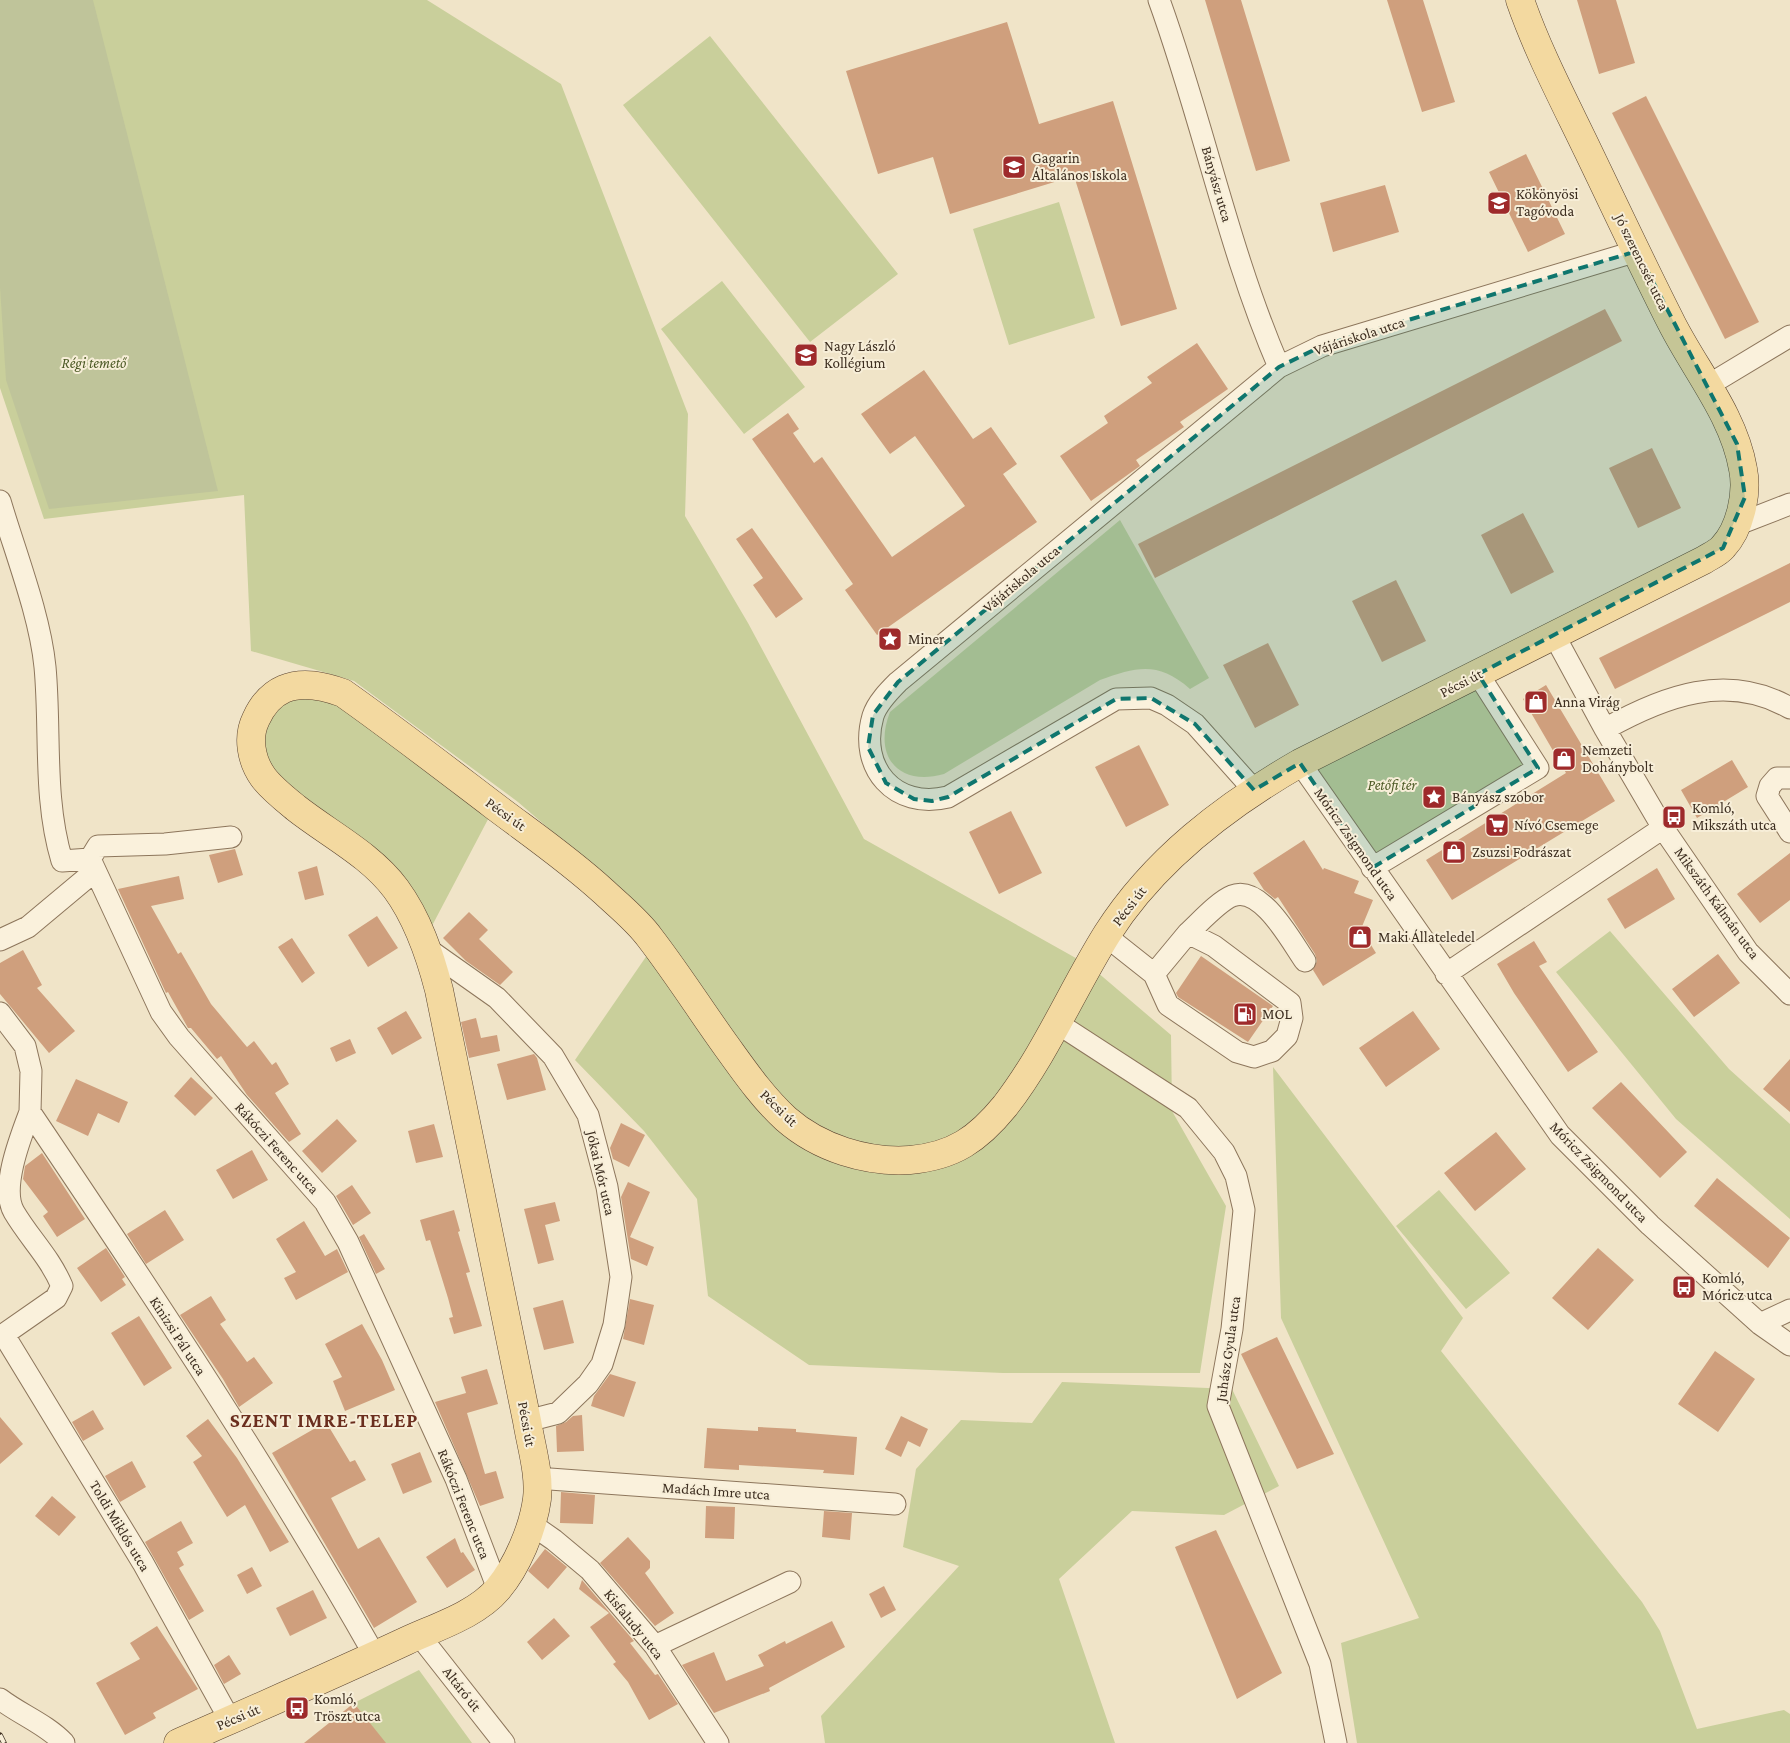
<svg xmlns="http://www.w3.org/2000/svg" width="1790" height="1743" viewBox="0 0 1790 1743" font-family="'Crimson Pro',serif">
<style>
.green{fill:#c9cf9b}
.cemetery{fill:#bfc49a}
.building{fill:#cf9f7d}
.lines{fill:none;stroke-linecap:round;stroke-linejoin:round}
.minor-casing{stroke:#8d765c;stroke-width:23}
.major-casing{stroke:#5b4430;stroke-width:29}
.minor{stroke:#faf1dc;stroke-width:21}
.major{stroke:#f3d9a0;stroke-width:28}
.rail-casing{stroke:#3d2e20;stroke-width:5.5}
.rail{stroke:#f7eed8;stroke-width:4;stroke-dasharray:11;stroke-linecap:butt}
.marked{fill:#0f766e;fill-opacity:0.2;stroke:#0f766e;stroke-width:4;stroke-dasharray:10 6;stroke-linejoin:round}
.labels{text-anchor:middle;stroke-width:4;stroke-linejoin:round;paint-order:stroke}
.poi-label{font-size:15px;fill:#3d2e20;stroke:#f7eed8;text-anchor:start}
.street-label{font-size:15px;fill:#3d2e20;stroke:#f7eed8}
.park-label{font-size:15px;font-style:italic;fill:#4d5a26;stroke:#f7eed8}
.district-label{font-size:20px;font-weight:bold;letter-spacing:1px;fill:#6b2e1e;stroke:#f7eed8}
</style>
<rect width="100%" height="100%" fill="#f0e4c8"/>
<path class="green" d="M 0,0 L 427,0 L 561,84 L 688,414 L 685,516 L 748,623 L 864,839 L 1090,966 L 1171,1035 L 1172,1111 L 1226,1206 L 1200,1373 L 1003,1373 L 809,1365 L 708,1296 L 697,1199 L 644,1131 L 575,1060 L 663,932 L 606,878 L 518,802 L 354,681 L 251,651 L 244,495 L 44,519 L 0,388 Z
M 710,36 L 898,274 L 810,342 L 623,105 Z
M 1059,202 L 1095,318 L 1009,345 L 973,229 Z
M 722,281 L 805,387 L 744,434 L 661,329 Z
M 1120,520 L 1209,678 L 1190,689 C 1158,661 1137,667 1100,680 L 944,774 C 897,787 873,755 890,712 Z
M 1478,674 L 1538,768 L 1372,868 L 1300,763 Z
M 343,693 L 495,806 L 424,941 L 406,905 L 283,797 L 252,727 L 267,700 Z
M 1610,931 L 1729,1069 L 1790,1124 L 1790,1219 L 1676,1119 L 1556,972 Z
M 1273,1067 L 1463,1318 L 1441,1351 L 1642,1602 L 1660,1631 L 1697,1729 L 1784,1710 L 1790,1714 L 1790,1743 L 1357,1743 L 1341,1643 L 1419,1618 L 1281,1318 Z
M 1439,1190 L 1510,1273 L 1466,1309 L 1396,1226 Z
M 1062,1382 L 1232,1389 L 1279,1486 L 1224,1515 L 1132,1511 L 1059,1579 L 1115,1743 L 825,1743 L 821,1716 L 959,1566 L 903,1547 L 916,1469 L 961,1420 L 1032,1423 Z
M 419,1670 L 472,1743 L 385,1743 L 354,1703 Z"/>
<path class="cemetery" d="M 0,0 L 93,0 L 218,491 L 49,509 L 6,380 L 0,287 Z"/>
<path class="building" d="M 1205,0 L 1241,0 L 1290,161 L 1256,171 Z
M 1387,0 L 1423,0 L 1455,102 L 1422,112 Z
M 1577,0 L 1616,0 L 1635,63 L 1599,74 Z
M 1007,22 L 1039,124 L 1113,101 L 1177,309 L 1121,326 L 1074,176 L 950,214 L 933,157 L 878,174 L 846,71 Z
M 1646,96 L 1759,322 L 1725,339 L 1612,113 Z
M 1526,154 L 1565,234 L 1528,252 L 1489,172 Z
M 1385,185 L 1399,232 L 1333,252 L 1320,203 Z
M 1605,309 L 1622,341 L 1155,578 L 1138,544 Z
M 1197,343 L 1228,389 L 1180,422 L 1184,427 L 1136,460 L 1140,466 L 1091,501 L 1060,456 L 1108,423 L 1104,416 L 1152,383 L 1147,377 Z
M 924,370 L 973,439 L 991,427 L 1017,464 L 1003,474 L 1037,522 L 877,635 L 845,590 L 853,584 L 752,439 L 788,413 L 799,429 L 793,433 L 814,463 L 822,457 L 892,557 L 965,506 L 915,436 L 890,454 L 861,414 Z
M 1652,448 L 1681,508 L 1638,528 L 1609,468 Z
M 1523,513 L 1554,572 L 1511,594 L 1481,535 Z
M 752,528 L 803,599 L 776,618 L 753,585 L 763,578 L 736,539 Z
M 1790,563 L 1790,602 L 1615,689 L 1599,658 Z
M 1396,580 L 1426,641 L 1382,662 L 1352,601 Z
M 1268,643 L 1299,705 L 1255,728 L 1223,665 Z
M 1546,685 L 1615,801 L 1452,900 L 1426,860 L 1566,773 L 1523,699 Z
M 1139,745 L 1169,805 L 1126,827 L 1095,767 Z
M 1732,760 L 1748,787 L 1697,818 L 1681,790 Z
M 1011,811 L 1042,873 L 999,894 L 969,832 Z
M 1304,840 L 1323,870 L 1324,868 L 1359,881 L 1354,893 L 1373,900 L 1361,929 L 1376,953 L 1323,986 L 1313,970 L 1317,961 L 1315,954 L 1278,897 L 1275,899 L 1264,890 L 1253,873 Z
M 235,849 L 243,875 L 218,883 L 209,855 Z
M 1790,853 L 1790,900 L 1760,923 L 1737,894 Z
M 317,866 L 324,895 L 305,900 L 298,872 Z
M 1657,868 L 1675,899 L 1625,929 L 1607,899 Z
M 179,876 L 184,899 L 151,906 L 178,954 L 181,952 L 211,1004 L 247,1047 L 254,1041 L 272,1065 L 276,1062 L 289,1084 L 275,1093 L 301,1134 L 289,1142 L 247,1095 L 221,1056 L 217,1059 L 191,1028 L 188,1028 L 168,992 L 166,993 L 118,889 Z
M 469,912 L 488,930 L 479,939 L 513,972 L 500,985 L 466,961 L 443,938 Z
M 377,916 L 398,948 L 368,967 L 348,935 Z
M 292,938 L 315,973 L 302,983 L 278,947 Z
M 1534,941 L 1547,962 L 1539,966 L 1598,1052 L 1568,1072 L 1514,993 L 1497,964 Z
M 23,950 L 42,985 L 37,988 L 75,1031 L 49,1053 L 0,994 L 0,963 Z
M 1718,954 L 1740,983 L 1694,1017 L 1672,989 Z
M 1201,956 L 1273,1006 L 1248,1042 L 1178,997 L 1176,993 Z
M 406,1011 L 422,1038 L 392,1055 L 377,1028 Z
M 1413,1011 L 1440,1049 L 1386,1087 L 1359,1048 Z
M 476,1018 L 481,1038 L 497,1035 L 500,1051 L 469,1058 L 461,1022 Z
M 350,1039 L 356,1053 L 336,1062 L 330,1048 Z
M 534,1054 L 537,1058 L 546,1090 L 507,1100 L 497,1064 Z
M 1790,1059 L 1790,1112 L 1763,1089 Z
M 191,1077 L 213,1098 L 195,1116 L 174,1096 Z
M 76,1079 L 128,1102 L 119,1123 L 98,1113 L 88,1136 L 56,1121 Z
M 1621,1082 L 1687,1152 L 1660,1178 L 1592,1108 Z
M 337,1119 L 357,1141 L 322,1173 L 302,1151 Z
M 621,1123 L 645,1135 L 629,1167 L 613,1159 L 610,1148 Z
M 434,1124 L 443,1157 L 416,1163 L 408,1131 Z
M 1496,1132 L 1526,1169 L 1475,1211 L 1444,1173 Z
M 252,1150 L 268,1180 L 233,1199 L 216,1170 Z
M 42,1153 L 85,1219 L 57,1237 L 43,1216 L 48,1212 L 23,1179 L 25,1166 Z
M 1717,1178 L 1790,1238 L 1768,1268 L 1694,1206 Z
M 628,1182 L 650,1192 L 630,1237 L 654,1247 L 647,1266 L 631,1259 L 621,1197 Z
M 352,1185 L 371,1213 L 353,1225 L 336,1196 Z
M 555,1202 L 560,1221 L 545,1225 L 554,1260 L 538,1264 L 524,1209 Z
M 165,1210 L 184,1240 L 146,1264 L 127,1234 Z
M 454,1210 L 460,1231 L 458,1232 L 470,1272 L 466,1273 L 482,1326 L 454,1334 L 449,1318 L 453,1317 L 448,1298 L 430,1240 L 426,1241 L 420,1220 Z
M 304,1221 L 325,1256 L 337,1249 L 348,1272 L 296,1300 L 284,1278 L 296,1272 L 276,1239 Z
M 364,1234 L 385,1269 L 376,1274 L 359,1237 Z
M 106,1248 L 125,1277 L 122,1279 L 126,1285 L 101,1302 L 77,1268 Z
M 1598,1248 L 1634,1280 L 1588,1330 L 1552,1298 Z
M 211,1296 L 226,1320 L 220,1324 L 247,1362 L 254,1357 L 273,1383 L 239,1407 L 223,1379 L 180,1315 Z
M 630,1299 L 654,1305 L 644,1345 L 623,1339 Z
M 563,1300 L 574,1343 L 544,1350 L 533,1308 Z
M 139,1316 L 172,1368 L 144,1386 L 111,1333 Z
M 362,1324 L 382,1360 L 395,1390 L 345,1411 L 333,1381 L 342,1377 L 325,1344 Z
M 1277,1337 L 1334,1454 L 1297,1469 L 1241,1354 Z
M 1715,1351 L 1755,1379 L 1718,1432 L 1678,1404 Z
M 487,1369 L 498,1404 L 467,1413 L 485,1474 L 496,1471 L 504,1498 L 480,1506 L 435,1402 L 466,1393 L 461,1377 Z
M 610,1374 L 636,1382 L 624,1417 L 591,1406 L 594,1396 Z
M 93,1410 L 104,1429 L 83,1441 L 72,1422 Z
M 582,1415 L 584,1451 L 557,1452 L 556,1426 L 566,1422 L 573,1416 Z
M 901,1416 L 928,1429 L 920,1447 L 908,1441 L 901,1457 L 885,1449 Z
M 0,1417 L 23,1444 L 0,1464 Z
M 208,1419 L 237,1458 L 289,1542 L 270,1552 L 245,1505 L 227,1517 L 193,1462 L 202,1456 L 186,1436 Z
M 326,1422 L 350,1462 L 355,1460 L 366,1480 L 331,1498 L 358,1549 L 379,1537 L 417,1602 L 374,1628 L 272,1453 Z
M 758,1427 L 796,1429 L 796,1432 L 857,1437 L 854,1475 L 823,1473 L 824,1470 L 739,1465 L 739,1470 L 704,1468 L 707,1428 L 758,1431 Z
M 420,1452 L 432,1482 L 403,1494 L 391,1464 Z
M 132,1461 L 146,1487 L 120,1502 L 105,1476 Z
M 561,1492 L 595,1495 L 593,1524 L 560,1523 Z
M 52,1496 L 76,1517 L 59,1536 L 35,1516 Z
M 706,1506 L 735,1507 L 734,1539 L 705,1538 Z
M 824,1511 L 852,1513 L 850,1540 L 822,1537 Z
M 181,1521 L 193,1543 L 177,1552 L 184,1565 L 179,1568 L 204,1611 L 189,1620 L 145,1542 Z
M 1216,1530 L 1282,1673 L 1237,1699 L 1175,1547 Z
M 628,1537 L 650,1561 L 650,1568 L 645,1573 L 674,1613 L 655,1626 L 600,1563 Z
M 455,1538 L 461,1553 L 463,1552 L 475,1570 L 447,1588 L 426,1557 Z
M 545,1549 L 567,1567 L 548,1589 L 528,1571 Z
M 252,1567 L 262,1586 L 247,1594 L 237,1575 Z
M 582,1580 L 634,1641 L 630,1643 L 655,1675 L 658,1674 L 678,1704 L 649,1720 L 628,1682 L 613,1664 L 616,1662 L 590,1627 L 609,1613 L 579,1589 Z
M 884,1586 L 896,1610 L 881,1618 L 869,1594 Z
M 313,1590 L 327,1618 L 290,1636 L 276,1608 Z
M 554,1618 L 570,1636 L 542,1660 L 527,1642 Z
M 832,1621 L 845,1647 L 769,1688 L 770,1691 L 714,1713 L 682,1665 L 714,1652 L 726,1681 L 764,1666 L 758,1655 L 785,1641 L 786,1644 Z
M 157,1626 L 198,1689 L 153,1713 L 156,1718 L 125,1735 L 96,1683 L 140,1659 L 130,1643 Z
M 229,1655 L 241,1674 L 224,1684 L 214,1665 Z
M 354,1703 L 386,1743 L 304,1743 Z"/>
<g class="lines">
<g class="minor-casing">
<path id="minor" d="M 1159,0 C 1203,121 1228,249 1279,367
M 1707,386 L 1790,336
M 0,501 C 15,552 40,615 45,667 C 51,731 43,798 62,861 L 90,859
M 1736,525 L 1790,504
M 1554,635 L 1605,729 L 1663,828 L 1748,952 L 1790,994
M 1605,729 C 1664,696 1727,672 1790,708
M 1300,763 L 1560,1135 L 1650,1225 L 1760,1324 L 1790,1345
M 1790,778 L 1777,778 L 1770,786 L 1767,796 L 1790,832
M 1254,790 L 1195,724 L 1167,705 L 1151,698 L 1116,699 L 948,797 C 895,810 858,768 873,716 C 877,703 889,691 898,682 L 1279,367 L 1322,346 L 1637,251
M 231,837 L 165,844 L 98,846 L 90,859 L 161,1012 L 179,1037 L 325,1202 L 348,1242 L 456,1479 L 498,1589
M 1372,868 L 1538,768 L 1478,674
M 1188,933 C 1199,923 1219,901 1232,896 C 1261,884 1291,941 1305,961
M 1106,936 L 1154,974 L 1168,1005 L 1237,1052 L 1254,1057 L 1272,1051 L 1287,1036 L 1292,1018 L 1290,1003 L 1214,946 L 1188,933 L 1154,974
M 0,940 L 28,927 L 95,871
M 429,950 L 497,998 L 553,1056 L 588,1115 L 607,1187 L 621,1277 L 614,1325 L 602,1364 L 588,1384 L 558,1413 L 527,1421
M 1446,974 L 1663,828
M 0,1013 L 25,1046 L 31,1071 L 30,1112 C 150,1290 269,1469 375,1656
M 1057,1023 L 1188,1108 L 1224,1152 L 1236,1176 L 1244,1210 L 1232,1329 L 1218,1406 L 1320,1664 L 1336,1743
M 1760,1324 L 1790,1310
M 4,1335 L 143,1563 L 230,1720
M 0,1337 L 56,1298 L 62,1286 C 49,1256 30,1239 14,1212 C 0,1188 21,1136 30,1112
M 536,1478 L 895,1504
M 531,1524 L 554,1540 L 590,1570 L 655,1646 L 718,1743
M 419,1635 L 504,1743
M 655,1646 L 790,1582
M 0,1699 C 21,1715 46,1724 64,1743"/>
</g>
<g class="major-casing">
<path id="major" d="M 178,1743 C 255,1709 331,1676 406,1641 C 436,1627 476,1615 498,1589 C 517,1566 533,1529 537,1499 C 540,1474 531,1446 527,1421 L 439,990 C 430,955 418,919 396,889 C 371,855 329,834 296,808 C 285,799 271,788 263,777 C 251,760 247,737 256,719 C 262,706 270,695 284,689 C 303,681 324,686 343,693 C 394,729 443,767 493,805 C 530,833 568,859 603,891 C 618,905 638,921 650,938 C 677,973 701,1011 727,1047 C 745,1072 763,1098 786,1119 C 819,1148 867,1163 910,1160 C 954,1156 978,1139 1005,1106 C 1046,1053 1072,990 1107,934 C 1154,860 1225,806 1300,763 L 1704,560 C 1710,556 1718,553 1723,547 C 1740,529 1748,494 1743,469 C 1734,416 1696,371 1672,324 C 1643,267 1616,209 1588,151 C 1564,101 1538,52 1520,0"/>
</g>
<use href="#minor" class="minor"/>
<use href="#major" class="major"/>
<g class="rail-casing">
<path id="rail" d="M 0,1735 L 4,1743"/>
</g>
<use href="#rail" class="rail"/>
</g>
<path class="marked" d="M 1637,251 L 1737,444 L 1745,497 L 1723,548 L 1478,674 L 1538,768 L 1372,868 L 1300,763 L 1254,790 L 1195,724 L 1151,698 L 1116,699 L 948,797 L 932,801 L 914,799 L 886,783 L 868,747 L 873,715 L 898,682 L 1279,367 L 1322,346 Z"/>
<defs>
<g id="school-square" transform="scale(1.25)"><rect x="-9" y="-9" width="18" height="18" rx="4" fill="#9e2a2b" stroke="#f7eed8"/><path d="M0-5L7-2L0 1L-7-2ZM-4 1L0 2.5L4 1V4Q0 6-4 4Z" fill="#fff"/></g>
<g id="sight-square" transform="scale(1.25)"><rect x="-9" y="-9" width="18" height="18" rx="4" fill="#9e2a2b" stroke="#f7eed8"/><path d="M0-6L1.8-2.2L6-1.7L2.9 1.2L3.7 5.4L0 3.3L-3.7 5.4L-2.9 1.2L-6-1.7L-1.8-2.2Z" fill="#fff"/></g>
<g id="shop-square" transform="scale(1.25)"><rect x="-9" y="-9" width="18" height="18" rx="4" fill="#9e2a2b" stroke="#f7eed8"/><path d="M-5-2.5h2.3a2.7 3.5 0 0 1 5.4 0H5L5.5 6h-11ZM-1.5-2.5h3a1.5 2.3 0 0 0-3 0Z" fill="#fff"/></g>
<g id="bus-square" transform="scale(1.25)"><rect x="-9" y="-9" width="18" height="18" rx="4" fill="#9e2a2b" stroke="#f7eed8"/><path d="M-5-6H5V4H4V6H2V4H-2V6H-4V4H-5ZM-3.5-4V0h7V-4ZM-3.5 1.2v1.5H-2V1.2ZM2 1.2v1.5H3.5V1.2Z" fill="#fff"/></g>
<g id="supermarket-square" transform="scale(1.25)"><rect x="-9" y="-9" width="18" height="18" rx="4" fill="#9e2a2b" stroke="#f7eed8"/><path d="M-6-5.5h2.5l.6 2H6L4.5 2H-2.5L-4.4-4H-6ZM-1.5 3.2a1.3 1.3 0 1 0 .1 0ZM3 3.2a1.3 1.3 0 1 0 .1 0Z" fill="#fff"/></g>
<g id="fuel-square" transform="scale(1.25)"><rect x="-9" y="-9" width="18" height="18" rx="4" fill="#9e2a2b" stroke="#f7eed8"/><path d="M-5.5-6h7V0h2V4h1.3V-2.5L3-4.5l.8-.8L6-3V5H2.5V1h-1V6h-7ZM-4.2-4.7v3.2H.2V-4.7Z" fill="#fff"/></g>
</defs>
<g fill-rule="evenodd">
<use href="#school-square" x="1014" y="167"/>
<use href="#school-square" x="1499" y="203"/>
<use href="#school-square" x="806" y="355"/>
<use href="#sight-square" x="890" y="639"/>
<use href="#shop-square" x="1536" y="702"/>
<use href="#shop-square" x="1564" y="759"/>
<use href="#sight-square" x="1434" y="797"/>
<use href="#bus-square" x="1674" y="817"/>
<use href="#supermarket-square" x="1497" y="825"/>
<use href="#shop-square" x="1454" y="852"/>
<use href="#shop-square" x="1360" y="937"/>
<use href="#fuel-square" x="1245" y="1014"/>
<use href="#bus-square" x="1684" y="1287"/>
<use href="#bus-square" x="297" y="1708"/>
</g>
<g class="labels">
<g class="poi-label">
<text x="1032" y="163">Gagarin<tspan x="1032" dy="17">Általános Iskola</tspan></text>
<text x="1516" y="199">Kökönyösi<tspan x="1516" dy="17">Tagóvoda</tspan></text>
<text x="824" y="351">Nagy László<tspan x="824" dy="17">Kollégium</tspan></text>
<text x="908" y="644">Miner</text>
<text x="1554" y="707">Anna Virág</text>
<text x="1582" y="755">Nemzeti<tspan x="1582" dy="17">Dohánybolt</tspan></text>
<text x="1452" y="802">Bányász szobor</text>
<text x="1692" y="813">Komló,<tspan x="1692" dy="17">Mikszáth utca</tspan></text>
<text x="1514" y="830">Nívó Csemege</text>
<text x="1472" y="857">Zsuzsi Fodrászat</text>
<text x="1378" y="942">Maki Állateledel</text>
<text x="1262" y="1019">MOL</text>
<text x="1702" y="1283">Komló,<tspan x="1702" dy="17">Móricz utca</tspan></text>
<text x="314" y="1704">Komló,<tspan x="314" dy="17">Tröszt utca</tspan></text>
</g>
<g class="street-label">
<text transform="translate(1217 184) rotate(74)" y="5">Bányász utca</text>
<text transform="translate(1642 262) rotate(64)" y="5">Jó szerencsét utca</text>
<text transform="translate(1359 336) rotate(-18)" y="5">Vájáriskola utca</text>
<text transform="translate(1021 579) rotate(-40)" y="5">Vájáriskola utca</text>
<text transform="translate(1461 683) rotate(-27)" y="5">Pécsi út</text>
<text transform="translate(506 814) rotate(36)" y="5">Pécsi út</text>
<text transform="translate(1356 844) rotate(55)" y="5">Móricz Zsigmond utca</text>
<text transform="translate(1717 903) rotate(54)" y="5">Mikszáth Kálmán utca</text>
<text transform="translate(1129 906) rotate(-52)" y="5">Pécsi út</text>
<text transform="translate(779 1108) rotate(44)" y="5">Pécsi út</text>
<text transform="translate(277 1148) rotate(48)" y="5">Rákóczi Ferenc utca</text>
<text transform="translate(1599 1172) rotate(46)" y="5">Móricz Zsigmond utca</text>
<text transform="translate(601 1173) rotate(77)" y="5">Jókai Mór utca</text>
<text transform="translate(178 1336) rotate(57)" y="5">Kinizsi Pál utca</text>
<text transform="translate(1228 1349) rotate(-82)" y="5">Juhász Gyula utca</text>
<text transform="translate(527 1424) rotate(80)" y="5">Pécsi út</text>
<text transform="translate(716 1491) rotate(4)" y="5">Madách Imre utca</text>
<text transform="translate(464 1504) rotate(68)" y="5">Rákóczi Ferenc utca</text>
<text transform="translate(120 1526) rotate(59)" y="5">Toldi Miklós utca</text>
<text transform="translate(634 1624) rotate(51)" y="5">Kisfaludy utca</text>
<text transform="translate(462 1689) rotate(52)" y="5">Altáró út</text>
<text transform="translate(238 1717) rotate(-23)" y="5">Pécsi út</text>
</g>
<g class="park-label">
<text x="94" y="368">Régi temető</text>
<text x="1392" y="790">Petőfi tér</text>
</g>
<g class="district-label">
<text x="324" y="1427">SZENT IMRE-TELEP</text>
</g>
</g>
</svg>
